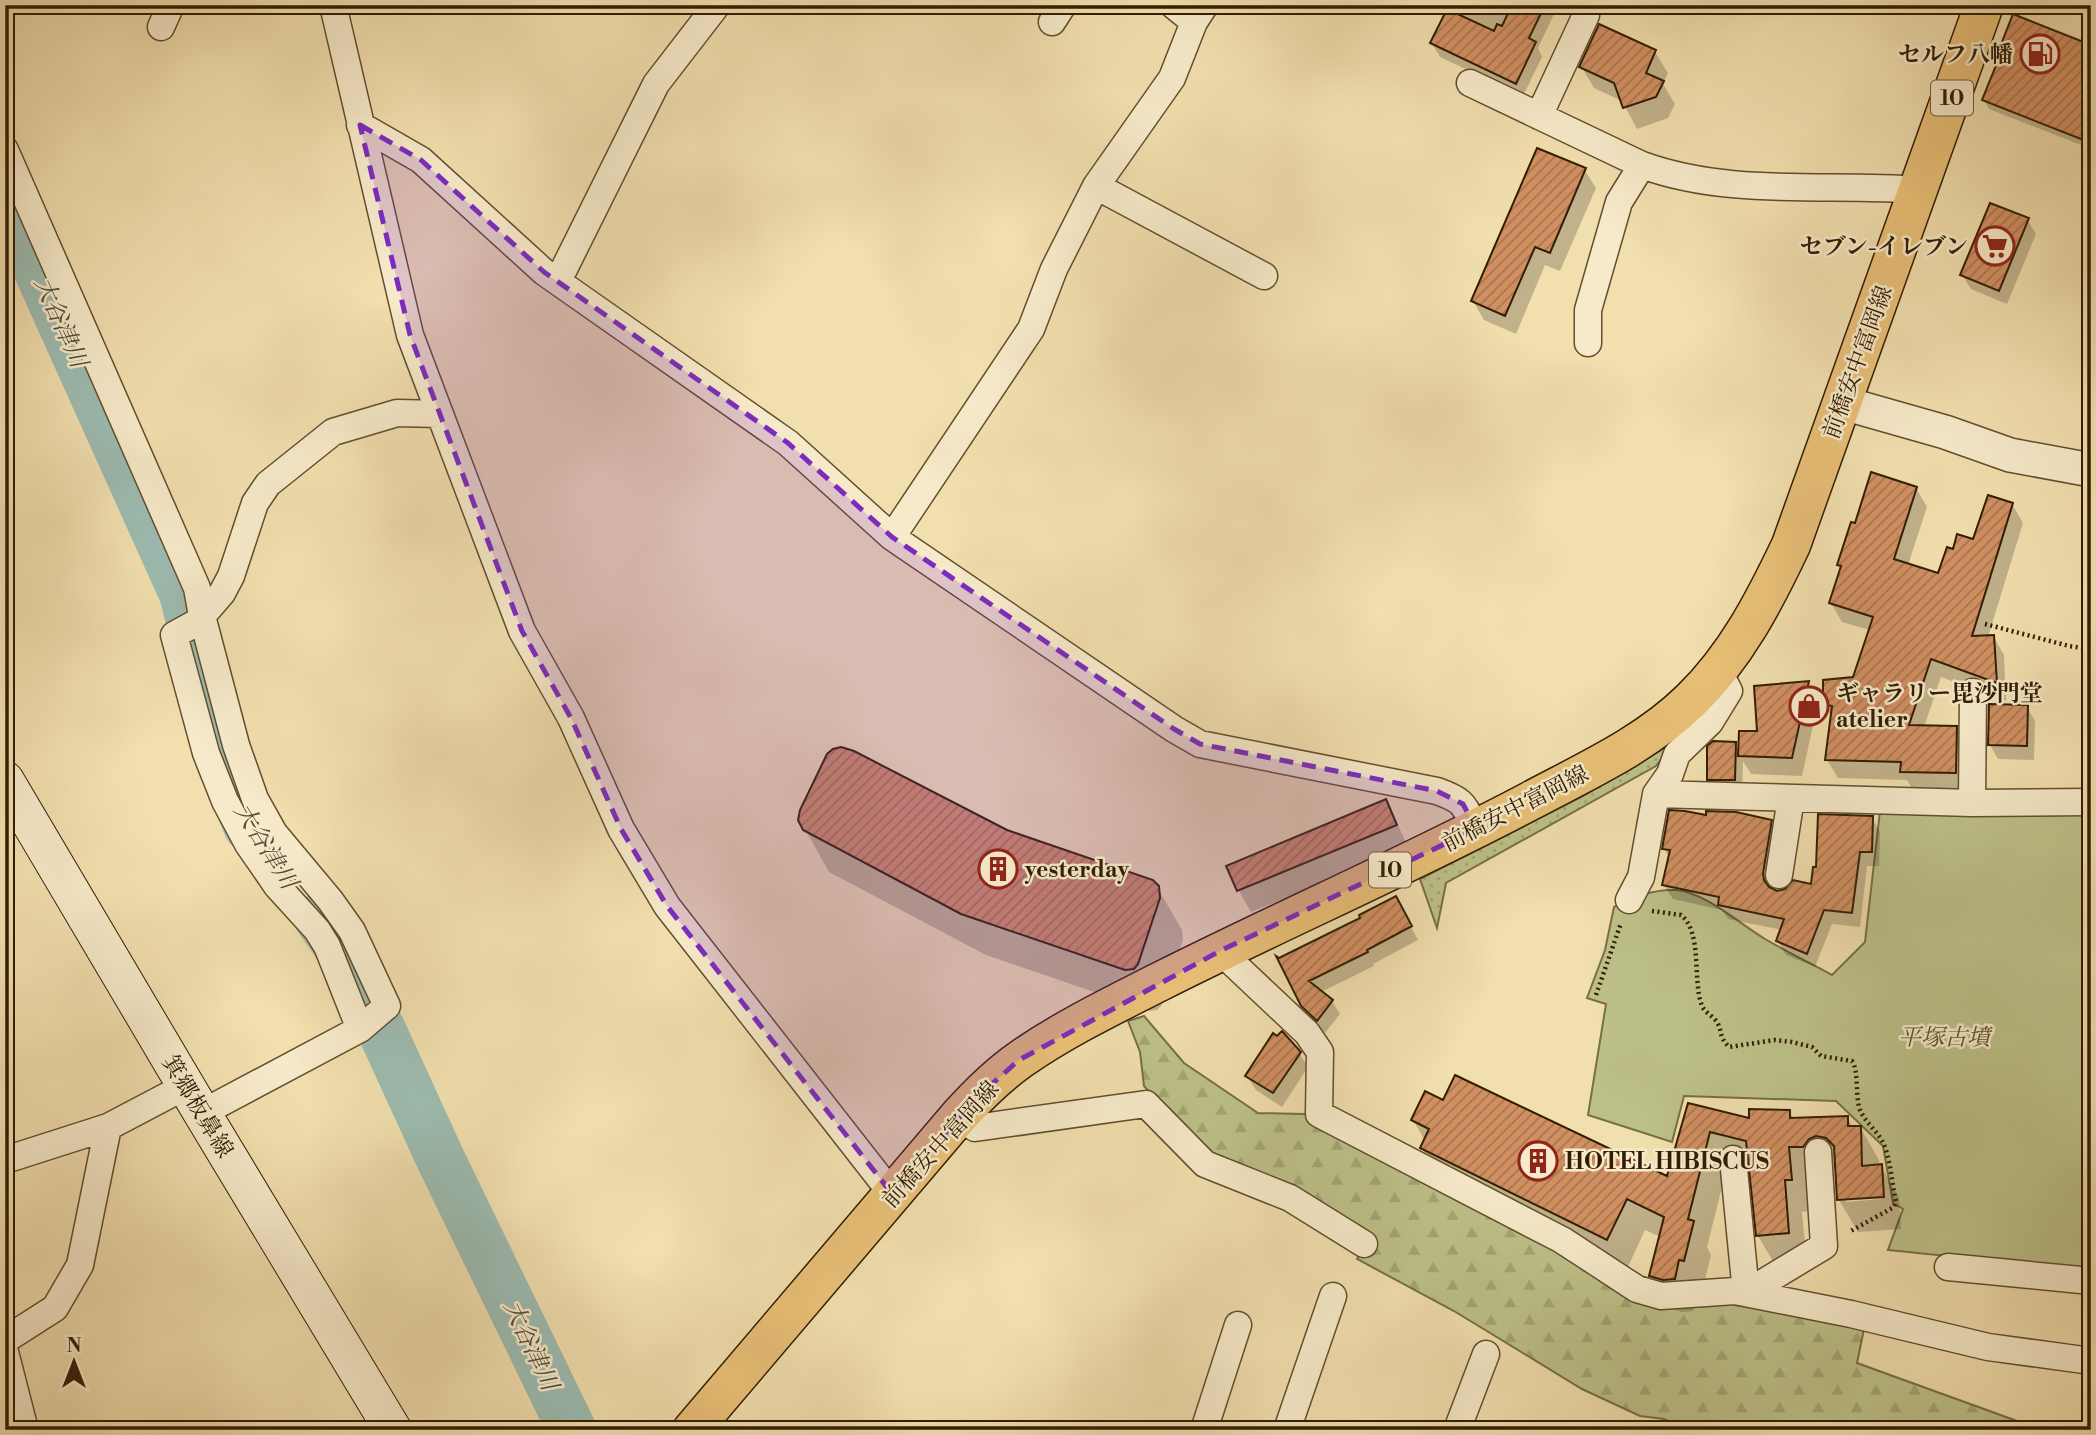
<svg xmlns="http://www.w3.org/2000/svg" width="2096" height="1435" viewBox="0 0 2096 1435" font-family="'Libre Bodoni','Noto Serif JP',serif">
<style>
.grass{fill:url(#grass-dots);stroke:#776f46;stroke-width:2}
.forest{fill:url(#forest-firs);stroke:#776f46;stroke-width:2}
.park{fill:#bdc189;stroke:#776f46;stroke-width:2}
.shadow{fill:#0003;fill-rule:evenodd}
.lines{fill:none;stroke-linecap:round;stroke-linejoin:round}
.river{stroke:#9cbcb2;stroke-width:49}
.building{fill:url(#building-hatch);stroke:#311d04;stroke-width:2}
.minor-casing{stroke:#614e2e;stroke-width:29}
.tertiary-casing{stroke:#614e2e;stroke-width:36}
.secondary-casing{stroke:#311d04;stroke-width:39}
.primary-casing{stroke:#311d04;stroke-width:41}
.path{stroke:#311d04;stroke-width:4.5;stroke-dasharray:2 3.5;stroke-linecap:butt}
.minor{stroke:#f7eaca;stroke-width:26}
.tertiary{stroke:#f7eaca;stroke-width:33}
.secondary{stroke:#f7eaca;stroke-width:37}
.primary{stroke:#e9c077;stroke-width:38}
.marked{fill:#7b2cbf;fill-opacity:0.2;stroke:#7b2cbf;stroke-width:5;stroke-dasharray:14 9;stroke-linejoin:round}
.labels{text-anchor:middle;stroke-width:5;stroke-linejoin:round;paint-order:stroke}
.shield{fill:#f7eaca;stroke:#6c5a3f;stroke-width:2}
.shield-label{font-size:21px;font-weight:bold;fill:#311d04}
.poi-label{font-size:23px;font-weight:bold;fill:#311d04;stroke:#f7eaca;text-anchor:start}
.street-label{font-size:23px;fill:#311d04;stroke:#f7eaca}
.park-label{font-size:23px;font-style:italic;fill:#5b4e2c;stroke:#f7eaca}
.water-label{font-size:24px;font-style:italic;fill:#514d38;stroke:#f7eaca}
</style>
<defs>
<pattern id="grass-dots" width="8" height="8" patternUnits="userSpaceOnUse" patternTransform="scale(1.75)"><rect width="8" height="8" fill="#bdc189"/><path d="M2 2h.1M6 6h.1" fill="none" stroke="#a3a575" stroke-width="1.8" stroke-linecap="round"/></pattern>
<pattern id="forest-firs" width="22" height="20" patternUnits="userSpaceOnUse" patternTransform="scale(1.75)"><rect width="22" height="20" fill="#bdc189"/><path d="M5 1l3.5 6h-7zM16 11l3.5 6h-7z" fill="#a3a575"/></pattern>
<pattern id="building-hatch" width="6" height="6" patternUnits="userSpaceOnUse" patternTransform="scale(1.75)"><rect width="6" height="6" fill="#d19062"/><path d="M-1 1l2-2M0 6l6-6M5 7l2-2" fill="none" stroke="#aa754f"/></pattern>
</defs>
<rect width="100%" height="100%" fill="#f2dfae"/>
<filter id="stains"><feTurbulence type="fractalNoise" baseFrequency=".00286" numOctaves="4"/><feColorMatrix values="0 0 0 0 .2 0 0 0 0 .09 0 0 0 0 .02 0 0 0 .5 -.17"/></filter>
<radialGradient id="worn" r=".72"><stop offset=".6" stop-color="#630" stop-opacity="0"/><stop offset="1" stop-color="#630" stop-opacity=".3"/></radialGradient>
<path class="grass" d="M 1685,728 L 1656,766 L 1446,883 L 1437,928 L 1420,879 L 1581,797 L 1639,763 Z"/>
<path class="forest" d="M 1144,1016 L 1184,1063 L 1258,1113 L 1305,1114 L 1558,1247 L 1632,1294 L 1735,1299 L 1864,1329 L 1857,1363 L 2042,1430 L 1691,1430 L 1664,1419 L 1640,1416 L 1582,1389 L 1454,1311 L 1357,1259 L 1369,1241 L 1208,1156 L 1144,1086 L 1140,1052 L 1128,1021 Z"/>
<path class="park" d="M 2091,809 L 2091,1271 L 1888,1250 L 1903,1209 L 1893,1203 L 1883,1146 L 1836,1101 L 1684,1096 L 1672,1142 L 1588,1115 L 1606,1004 L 1587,998 L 1605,950 L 1614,907 C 1634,897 1653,889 1676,890 C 1705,892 1741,925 1765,939 C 1787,952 1810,963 1832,975 L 1865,942 L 1880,811 Z"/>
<path class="shadow" d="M 1404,5 L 1415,5 L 1412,10 Z
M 1451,5 L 1551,5 L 1555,12 L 1538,48 L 1542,57 L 1523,96 L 1440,57 L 1432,43 Z
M 2004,42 L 2091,47 L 2091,149 L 1989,109 L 1984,100 L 2006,44 Z
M 1655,52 L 1668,73 L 1663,84 L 1675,104 L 1668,118 L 1637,129 L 1622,101 L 1594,88 L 1581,66 Z
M 1584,169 L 1596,188 L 1560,271 L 1545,265 L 1516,334 L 1484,320 L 1473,301 Z
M 2027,219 L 2036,234 L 2007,304 L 1971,289 L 1962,275 Z
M 1916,488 L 1927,507 L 1908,565 L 1940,575 L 1954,551 L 1975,541 L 2012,504 L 2023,523 L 1988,637 L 1993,636 L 2004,655 L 2006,701 L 1941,677 L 1924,727 L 1956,728 L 1967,746 L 1965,791 L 1913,790 L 1907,780 L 1838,778 L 1827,760 L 1832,717 L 1824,704 L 1855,679 L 1870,630 L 1842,622 L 1831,603 L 1842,570 L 1839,565 L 1856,525 Z
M 1808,683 L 1818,702 L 1802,776 L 1751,774 L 1743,761 L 1742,794 L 1717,794 L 1708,779 L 1735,744 L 1740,752 Z
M 2027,707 L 2035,721 L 2034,760 L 1998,759 L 1990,745 Z
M 1385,802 L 1397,823 L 1408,847 L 1251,912 L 1239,891 L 1229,867 Z
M 1708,817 L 1770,822 L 1779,836 L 1771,888 L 1777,892 L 1812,886 L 1872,818 L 1880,832 L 1879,866 L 1867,866 L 1860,927 L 1832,924 L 1815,967 L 1786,955 L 1778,941 L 1782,930 L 1728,919 L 1722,910 L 1673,899 L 1664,885 L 1670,859 L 1664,848 Z
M 805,829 L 1006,831 L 1157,887 L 1182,930 L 1183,940 L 1161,1006 L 1157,1010 L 1150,1011 L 986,955 L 829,872 Z
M 1395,898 L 1418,940 L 1373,964 L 1374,966 L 1321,992 L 1332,1001 L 1340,1014 L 1325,1033 L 1311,1019 L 1280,960 L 1363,919 Z
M 1299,1053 L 1308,1067 L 1282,1107 L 1256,1090 L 1247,1076 Z
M 1444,1103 L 1669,1179 L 1689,1105 L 1751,1120 L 1789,1111 L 1794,1119 L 1847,1117 L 1853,1128 L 1860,1127 L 1879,1160 L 1879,1166 L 1881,1166 L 1899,1198 L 1901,1229 L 1858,1232 L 1839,1200 L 1837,1168 L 1827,1171 L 1822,1179 L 1806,1179 L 1809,1211 L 1802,1212 L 1807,1265 L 1777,1268 L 1758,1236 L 1750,1169 L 1728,1163 L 1707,1247 L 1711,1255 L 1702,1292 L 1697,1291 L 1693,1311 L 1682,1312 L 1669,1308 L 1651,1276 L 1661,1237 L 1645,1230 L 1626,1271 L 1440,1180 L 1422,1148 L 1425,1141 L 1413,1120 ZM 1882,1196 L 1882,1199 L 1846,1202 L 1846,1198 Z"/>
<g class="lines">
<path class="river" d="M 5,197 L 184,595 L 228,778 L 248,827
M 318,918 L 337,945 L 381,1029 L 440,1158 L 572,1430"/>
</g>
<path class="building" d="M 1512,5 L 1545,5 L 1529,38 L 1536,42 L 1516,84 L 1430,43 L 1447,9 L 1494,31 L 1497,24 L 1502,26 Z
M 2013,14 L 2091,45 L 2091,97 L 2084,114 L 2091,117 L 2091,143 L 1982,100 L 2005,43 L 2002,42 Z
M 1599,24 L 1656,50 L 1646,73 L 1664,81 L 1656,97 L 1623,108 L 1614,83 L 1579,67 Z
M 1537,148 L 1586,168 L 1550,253 L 1535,247 L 1505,316 L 1471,301 Z
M 1990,203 L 2029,218 L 1999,291 L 1960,275 Z
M 1871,472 L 1917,487 L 1894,559 L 1938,573 L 1947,547 L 1953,549 L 1957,534 L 1973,539 L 1988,495 L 2013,503 L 1972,636 L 1994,635 L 1997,683 L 1931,659 L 1909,725 L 1957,726 L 1956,773 L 1900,772 L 1901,762 L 1825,760 L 1832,706 L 1823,704 L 1823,680 L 1853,677 L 1873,617 L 1829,603 L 1841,566 L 1837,565 L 1851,522 L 1855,523 Z
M 1809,681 L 1792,758 L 1738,756 L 1739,731 L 1757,731 L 1754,686 Z
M 1989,704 L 2028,705 L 2027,746 L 1988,745 Z
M 1713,741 L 1736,742 L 1735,780 L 1707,780 L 1707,746 Z
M 841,747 L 854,751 L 1007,830 L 1153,880 L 1159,886 L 1160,898 L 1138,964 L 1134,969 L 1125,970 L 961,914 L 803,830 L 798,820 L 800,810 L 827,754 L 833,749 Z
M 1386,799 L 1397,825 L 1237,891 L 1226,866 Z
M 1669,810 L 1685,811 L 1706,815 L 1706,811 L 1736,812 L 1772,820 L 1763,873 L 1764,880 L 1769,887 L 1777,891 L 1785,889 L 1793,880 L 1811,884 L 1813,867 L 1816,867 L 1818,814 L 1873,816 L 1872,852 L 1860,852 L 1852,913 L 1824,910 L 1807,954 L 1776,941 L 1784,919 L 1718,905 L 1719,897 L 1662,885 L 1670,850 L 1662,849 Z
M 1396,896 L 1412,926 L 1367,950 L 1368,952 L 1309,981 L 1333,1000 L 1317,1021 L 1301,1006 L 1276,956 L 1279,958 L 1360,918 L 1359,915 Z
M 1282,1031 L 1301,1052 L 1273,1093 L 1245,1076 L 1273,1033 L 1277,1036 Z
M 1455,1075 L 1667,1176 L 1688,1103 L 1749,1118 L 1749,1109 L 1790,1110 L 1790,1118 L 1848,1116 L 1848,1126 L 1861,1126 L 1862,1166 L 1882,1164 L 1884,1197 L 1837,1200 L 1834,1146 L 1826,1138 L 1816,1136 L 1809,1139 L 1803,1147 L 1789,1147 L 1792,1180 L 1785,1180 L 1789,1233 L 1756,1236 L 1746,1141 L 1710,1132 L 1688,1219 L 1694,1221 L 1684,1261 L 1679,1260 L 1675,1279 L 1663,1280 L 1649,1276 L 1664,1217 L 1627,1199 L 1607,1240 L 1420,1148 L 1429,1129 L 1411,1120 L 1425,1091 L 1443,1100 Z"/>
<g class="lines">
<g class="minor-casing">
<path id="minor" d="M 333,5 L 410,335 L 522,631 L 571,718 L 621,829 L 667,906 L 893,1195
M 1173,5 L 1194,22
M 1205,5 L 1194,22 L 1172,78 L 1096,186 L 1264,276
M 1052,22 L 1063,5
M 161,27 L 171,5
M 1470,83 L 1642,165 C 1730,197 1827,183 1919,190
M 1539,116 L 1586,15
M 360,125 L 421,160 L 544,272 L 788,443 L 892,537 L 1174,729 L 1200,744 L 1437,791 C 1465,801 1463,804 1476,829
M 5,150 L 197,588 L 202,616 L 236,745 L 255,799 L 274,833 L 330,900 L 352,931 L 387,1006 L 360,1029 L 202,1113
M 558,281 L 656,84 L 717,5
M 1588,343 L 1588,310 L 1619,202 L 1642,165
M 892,537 L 1031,329 L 1054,269 L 1096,186
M 1656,794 L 1972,803 L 2091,802
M 1972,803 L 1973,692
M 1779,875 L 1791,798
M 1629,900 L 1641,877 L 1656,794 L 1670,774 L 1677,754 L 1710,722 L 1729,691 L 1718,670
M 1220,951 L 1307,1033 L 1320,1052 L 1319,1114 L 1562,1240 L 1637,1289 L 1661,1296 L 1735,1291 L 1851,1314 L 1988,1347 L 2091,1361
M 360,1029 L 327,946 L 317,930 L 277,886 L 248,844 L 225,801 L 206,753 L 174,635 L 196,623 L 222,593 L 231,576 L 255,503 L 268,484 L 333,432 L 397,413 L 440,414
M 959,1116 L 975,1128 L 1146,1104 L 1205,1164 L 1290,1198 L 1364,1244
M 1733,1159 L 1746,1293 L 1824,1246 L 1818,1152
M 5,1160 L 108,1127 L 186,1086
M 1948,1267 L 2091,1281
M 5,1340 L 55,1308 L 80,1265 L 108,1127
M 5,1352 L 25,1430
M 1204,1430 L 1238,1325
M 1287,1430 L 1333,1296
M 1457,1430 L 1486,1354"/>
</g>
<g class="tertiary-casing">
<path id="tertiary" d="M 1843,403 L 1945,432 L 2010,455 L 2091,470"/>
</g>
<g class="secondary-casing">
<path id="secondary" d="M 5,780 L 202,1113 L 393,1430"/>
</g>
<g class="primary-casing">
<path id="primary" d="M 692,1430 L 959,1116 C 977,1096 998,1075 1021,1059 C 1064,1029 1112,1006 1159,982 C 1282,920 1409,865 1530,801 C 1586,771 1645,745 1691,700 C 1736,656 1764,602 1791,545 L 1984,5"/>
</g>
<path class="path" d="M 1985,624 L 2069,646 L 2091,649
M 1652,911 L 1681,915 C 1703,933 1692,980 1702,1006 C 1705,1013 1713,1016 1717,1022 C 1723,1033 1718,1035 1729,1047 L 1775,1040 L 1792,1042 L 1812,1047 L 1821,1056 L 1852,1061 C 1859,1071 1855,1096 1860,1110 C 1866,1124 1880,1133 1885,1147 C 1891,1164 1892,1184 1896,1202 L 1894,1207 L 1849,1232
M 1596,995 L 1621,923"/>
<use href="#minor" class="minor"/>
<use href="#tertiary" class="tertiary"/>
<use href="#secondary" class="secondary"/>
<use href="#primary" class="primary"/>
</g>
<path class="marked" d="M 360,125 L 421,160 L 544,272 L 788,443 L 892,537 L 1174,729 L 1200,744 L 1437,791 L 1463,804 L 1476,829 L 1220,951 L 1019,1060 L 973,1101 L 893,1195 L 667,906 L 621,829 L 571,718 L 522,631 L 410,335 Z"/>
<defs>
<g id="fuel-ring" transform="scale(2.0125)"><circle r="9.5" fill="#f7eaca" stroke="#8f2418" stroke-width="1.5"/><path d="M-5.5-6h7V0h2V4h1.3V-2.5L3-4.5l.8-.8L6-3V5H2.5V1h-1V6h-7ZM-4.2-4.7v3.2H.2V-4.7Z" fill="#8f2418"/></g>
<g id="supermarket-ring" transform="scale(2.0125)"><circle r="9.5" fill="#f7eaca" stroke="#8f2418" stroke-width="1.5"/><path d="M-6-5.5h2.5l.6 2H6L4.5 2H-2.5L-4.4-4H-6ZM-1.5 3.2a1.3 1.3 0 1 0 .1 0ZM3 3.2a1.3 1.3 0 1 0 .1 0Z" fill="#8f2418"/></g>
<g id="shop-ring" transform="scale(2.0125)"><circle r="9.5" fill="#f7eaca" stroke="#8f2418" stroke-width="1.5"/><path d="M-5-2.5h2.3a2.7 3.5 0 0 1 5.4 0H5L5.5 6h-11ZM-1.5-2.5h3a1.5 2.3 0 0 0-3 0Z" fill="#8f2418"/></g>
<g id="building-ring" transform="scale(2.0125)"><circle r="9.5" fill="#f7eaca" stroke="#8f2418" stroke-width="1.5"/><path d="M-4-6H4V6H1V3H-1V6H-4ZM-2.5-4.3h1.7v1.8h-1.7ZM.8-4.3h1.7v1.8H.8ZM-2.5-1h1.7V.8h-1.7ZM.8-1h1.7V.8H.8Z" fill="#8f2418"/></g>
</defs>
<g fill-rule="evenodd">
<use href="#fuel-ring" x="2040" y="54"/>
<use href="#supermarket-ring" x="1995" y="246"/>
<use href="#shop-ring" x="1809" y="706"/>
<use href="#building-ring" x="998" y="869"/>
<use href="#building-ring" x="1538" y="1161"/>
</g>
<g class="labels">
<g class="shield">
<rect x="1931" y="80.5" width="42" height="35" rx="5"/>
<rect x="1369" y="852.5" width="42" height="35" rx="5"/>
</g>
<g class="shield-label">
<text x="1952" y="105">10</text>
<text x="1390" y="877">10</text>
</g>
<g class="poi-label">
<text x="2013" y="62" text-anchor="end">セルフ八幡</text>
<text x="1968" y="254" text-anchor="end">セブン-イレブン</text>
<text x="1836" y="701">ギャラリー毘沙門堂<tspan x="1836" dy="26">atelier</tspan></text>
<text x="1025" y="877">yesterday</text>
<text x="1565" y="1169">HOTEL HIBISCUS</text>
</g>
<g class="street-label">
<text transform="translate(1857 362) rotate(-70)" y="8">前橋安中富岡線</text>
<text transform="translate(1515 808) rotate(-27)" y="8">前橋安中富岡線</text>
<text transform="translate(198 1106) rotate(59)" y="8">箕郷板鼻線</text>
<text transform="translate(940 1144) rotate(-48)" y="8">前橋安中富岡線</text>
</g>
<g class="park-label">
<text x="1944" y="1045">平塚古墳</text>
</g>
<g class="water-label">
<text transform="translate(61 322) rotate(66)" y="8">大谷津川</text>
<text transform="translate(266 846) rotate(58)" y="8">大谷津川</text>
<text transform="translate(531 1345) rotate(65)" y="8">大谷津川</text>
</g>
</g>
<rect width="2096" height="1435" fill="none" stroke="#f2dfae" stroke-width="28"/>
<rect x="7" y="7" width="2082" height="1421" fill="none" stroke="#311d04" stroke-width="3.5"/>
<rect x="14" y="14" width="2068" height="1407" fill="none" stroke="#311d04" stroke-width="2"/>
<g transform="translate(74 1362)" stroke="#f7eaca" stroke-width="5" paint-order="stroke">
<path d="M0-5L12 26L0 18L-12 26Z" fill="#311d04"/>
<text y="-10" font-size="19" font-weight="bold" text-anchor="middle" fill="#311d04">N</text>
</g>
<rect width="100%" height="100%" filter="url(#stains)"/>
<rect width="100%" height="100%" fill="url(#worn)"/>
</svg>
